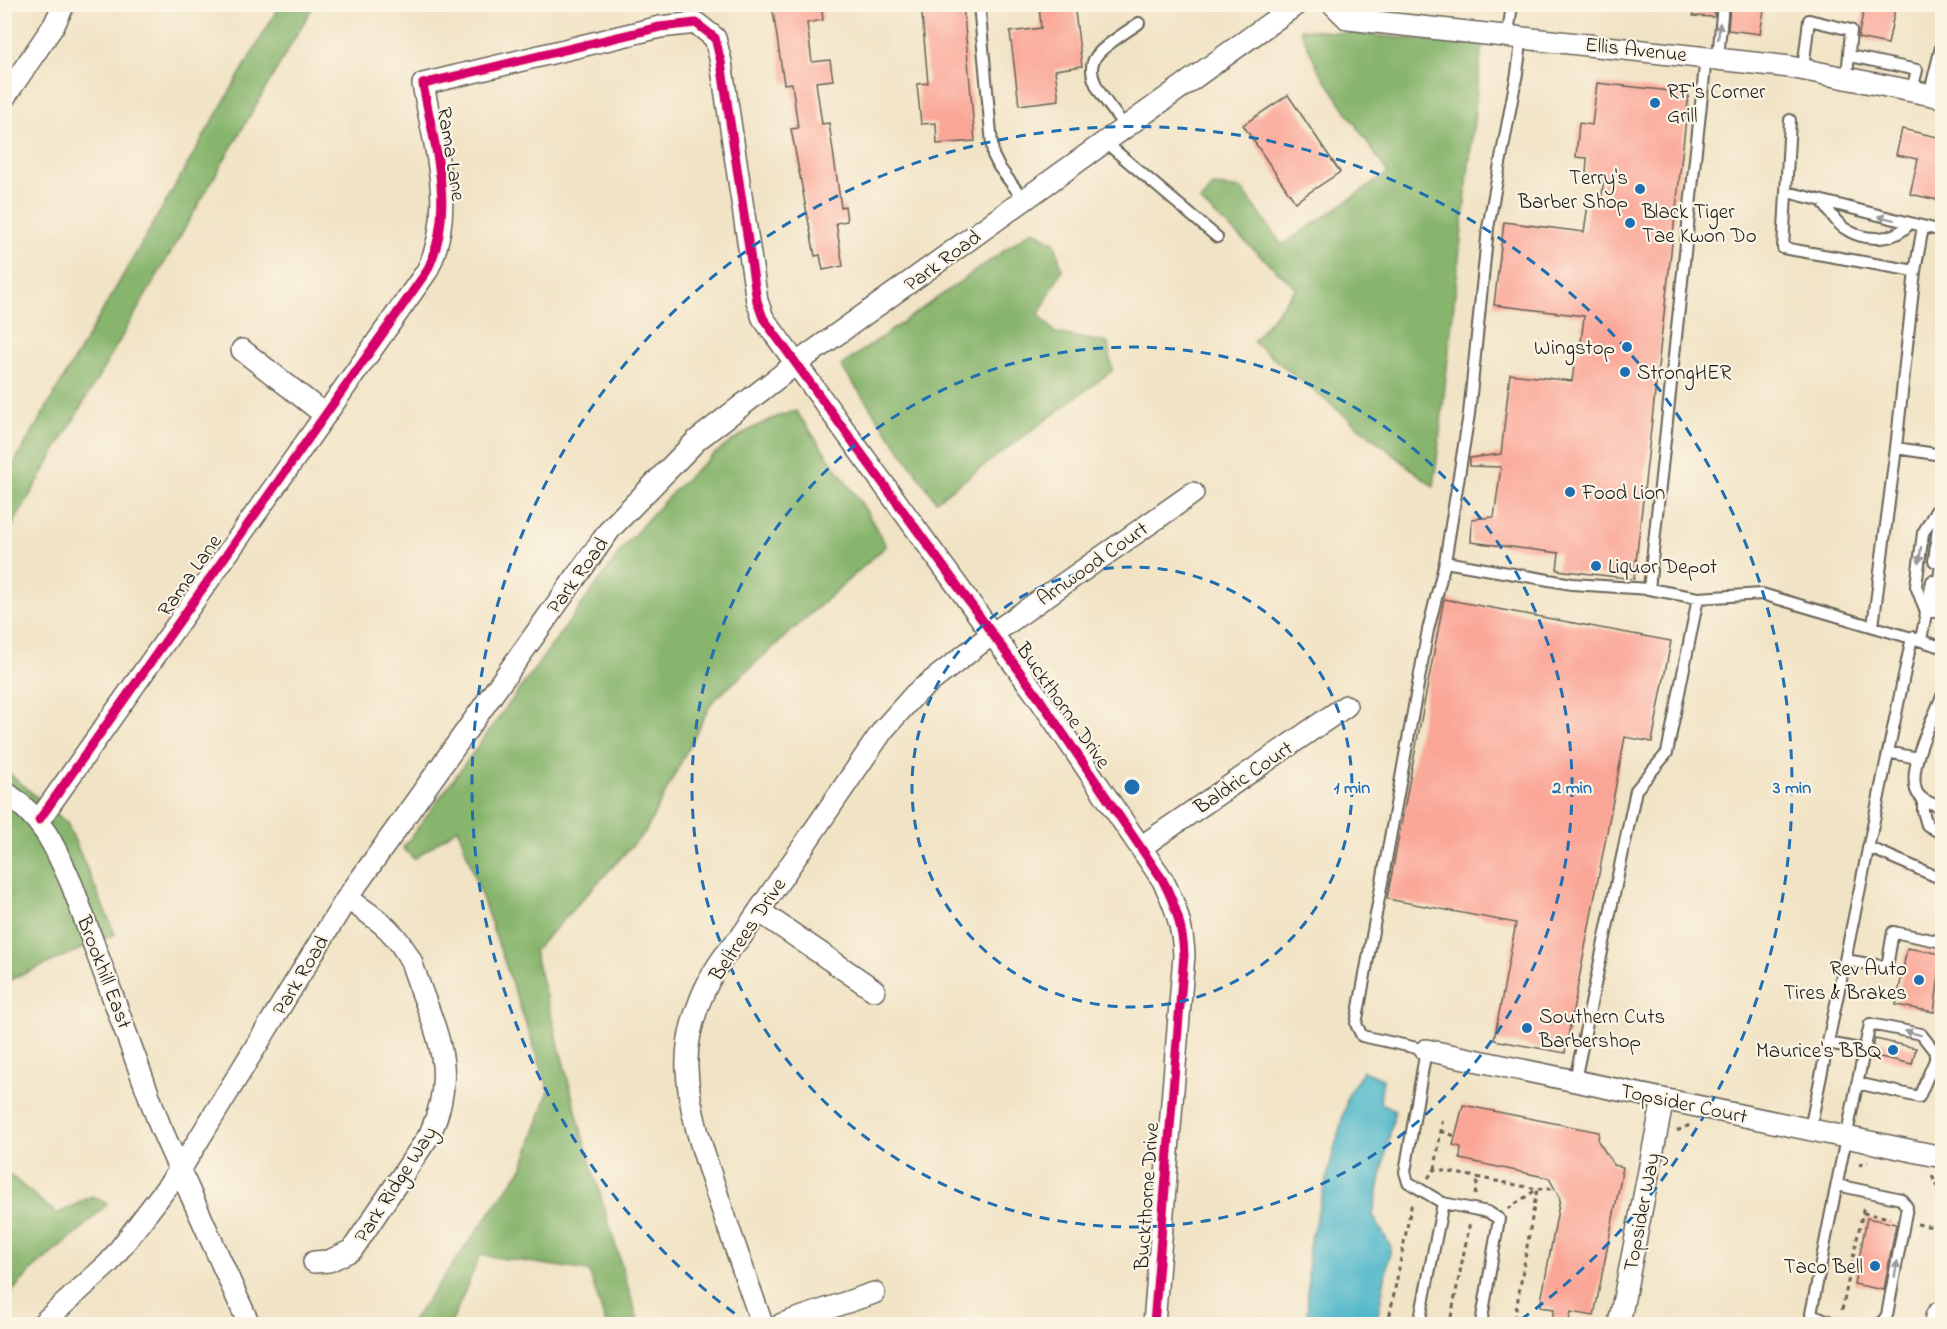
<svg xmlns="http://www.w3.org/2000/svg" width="1947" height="1329" viewBox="0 0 1947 1329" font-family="'Indie Flower',sans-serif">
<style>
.forest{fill:#88b56d;stroke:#526844;stroke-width:1.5}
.water{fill:#4bb6c9;stroke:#346972;stroke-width:1.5}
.building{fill:#faa696}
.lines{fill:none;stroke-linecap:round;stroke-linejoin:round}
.service-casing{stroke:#676257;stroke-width:14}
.minor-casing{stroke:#676257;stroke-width:24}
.primary-casing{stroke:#676257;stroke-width:36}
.path{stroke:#676257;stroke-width:3;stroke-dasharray:4.5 4.5;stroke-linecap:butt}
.service{stroke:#fff;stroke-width:10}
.minor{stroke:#fff;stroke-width:21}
.primary{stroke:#fff;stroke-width:33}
.cycleway-casing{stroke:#fcf5e5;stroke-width:13}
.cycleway{stroke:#d6006c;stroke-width:9}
.oneway{fill:#999}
.ring{fill:none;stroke:#1f6fb2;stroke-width:3;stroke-dasharray:10 8}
.poi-dot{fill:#1f6fb2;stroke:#fcf5e5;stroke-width:2}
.labels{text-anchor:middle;stroke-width:4.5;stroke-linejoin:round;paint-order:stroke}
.street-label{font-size:21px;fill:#1c1c1c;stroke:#fcf5e5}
.poi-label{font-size:21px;fill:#1c1c1c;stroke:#fcf5e5;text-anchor:start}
.centre{fill:#1f6fb2;stroke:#fcf5e5;stroke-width:3}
.ring-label{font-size:18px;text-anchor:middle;font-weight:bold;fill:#1f6fb2;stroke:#fcf5e5;stroke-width:4.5;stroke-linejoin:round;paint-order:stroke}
</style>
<rect width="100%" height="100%" fill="#fcf5e5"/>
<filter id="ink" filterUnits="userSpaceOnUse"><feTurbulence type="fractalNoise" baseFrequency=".0167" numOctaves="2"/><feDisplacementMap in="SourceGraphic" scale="12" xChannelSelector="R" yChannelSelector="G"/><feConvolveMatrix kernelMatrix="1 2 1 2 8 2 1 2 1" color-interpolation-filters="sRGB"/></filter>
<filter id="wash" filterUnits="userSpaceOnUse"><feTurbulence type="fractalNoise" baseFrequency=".008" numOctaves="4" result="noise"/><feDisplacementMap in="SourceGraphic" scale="24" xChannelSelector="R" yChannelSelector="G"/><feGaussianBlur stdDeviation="1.35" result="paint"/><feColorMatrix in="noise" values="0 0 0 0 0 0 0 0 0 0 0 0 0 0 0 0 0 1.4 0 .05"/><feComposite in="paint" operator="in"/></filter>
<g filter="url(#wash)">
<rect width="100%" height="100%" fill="#f1e3c5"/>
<path class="forest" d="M 280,5 L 314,5 L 5,538 L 5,479 Z
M 1300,29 L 1482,45 L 1434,487 L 1253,342 L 1296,288 L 1200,201 L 1213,186 L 1242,189 L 1282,245 L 1388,173 L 1318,69 Z
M 1033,230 L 1055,243 L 1062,270 L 1039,314 L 1055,333 L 1108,343 L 1112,371 L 936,501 L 841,366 Z
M 796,411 L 865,509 L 886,546 L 712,702 L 645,832 L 534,951 L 584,1141 L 639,1324 L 606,1324 L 589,1271 L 480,1255 L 451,1324 L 410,1324 L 523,1167 L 549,1090 L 458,828 L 414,859 L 403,848 L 627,543 C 670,492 731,426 796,411 Z
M 4,769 L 67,823 L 115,934 L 5,982 Z
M 5,1171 L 57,1214 L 92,1196 L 107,1204 L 77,1233 L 34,1268 L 5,1299 Z"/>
<path class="water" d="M 1363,1071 L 1383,1079 L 1380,1103 L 1395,1110 L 1373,1215 L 1391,1247 L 1377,1319 L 1375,1324 L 1307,1324 L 1309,1246 L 1349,1092 Z"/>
<g id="blocks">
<path class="building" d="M 772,4 L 821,4 L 823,20 L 807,23 L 812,62 L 830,60 L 833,80 L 816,82 L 822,124 L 829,123 L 841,207 L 845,206 L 847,221 L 836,223 L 843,266 L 823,270 L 820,255 L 815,256 L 791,129 L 798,128 L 792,83 L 784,84 Z
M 921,4 L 963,4 L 975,141 L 937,144 L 936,123 L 921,124 L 917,84 L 928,83 Z
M 1039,4 L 1074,4 L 1082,66 L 1055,70 L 1059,100 L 1019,105 L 1010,32 L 1041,28 Z
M 1694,4 L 1715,4 L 1714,17 L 1693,16 Z
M 1730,4 L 1765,4 L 1760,34 L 1728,30 Z
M 1865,4 L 1896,4 L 1888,44 L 1858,38 Z
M 1597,83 L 1689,93 L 1634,579 L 1557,570 L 1559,553 L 1471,542 L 1472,519 L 1494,517 L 1501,467 L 1470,466 L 1470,458 L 1501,454 L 1510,374 L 1572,381 L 1576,352 L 1580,352 L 1584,316 L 1494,305 L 1504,222 L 1584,232 L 1588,205 L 1601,205 L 1604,177 L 1586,175 L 1587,158 L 1576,157 L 1579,123 L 1592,125 Z
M 1288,95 L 1340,172 L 1295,202 L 1243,125 Z
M 1902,129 L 1942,138 L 1942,201 L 1910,194 L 1918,159 L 1896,155 Z
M 1444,599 L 1671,641 L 1652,742 L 1625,737 L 1565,1053 L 1494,1040 L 1516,923 L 1387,899 Z
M 1907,948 L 1942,954 L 1934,1012 L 1896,1005 Z
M 1875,1039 L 1916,1048 L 1912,1064 L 1871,1055 Z
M 1463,1105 L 1599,1132 L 1598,1141 L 1614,1165 L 1623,1167 L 1594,1316 L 1571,1312 L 1569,1321 L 1552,1319 L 1554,1309 L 1540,1307 L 1560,1199 L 1549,1178 L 1460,1159 L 1461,1147 L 1453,1145 Z
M 1867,1218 L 1896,1224 L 1884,1290 L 1854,1284 Z"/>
</g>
</g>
<g filter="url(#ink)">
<use href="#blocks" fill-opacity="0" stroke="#676257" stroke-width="1.5"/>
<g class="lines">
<g class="service-casing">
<path id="service" d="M 979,4 L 993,155 L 999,167 L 1024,200
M 1508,35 L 1512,4
M 1850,56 L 1917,70 L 1912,90
M 1718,58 L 1723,4
M 1803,69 L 1809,20 L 1851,30 L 1847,77
M 1929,96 L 1942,43
M 1790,120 L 1783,248 L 1915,271 L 1896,448 L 1942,455
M 1125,127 C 1114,110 1082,79 1095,58 C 1101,47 1128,31 1139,23
M 1105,142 L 1217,237
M 1787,192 L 1942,231
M 1823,202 C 1829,211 1835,222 1844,228 C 1864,242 1894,242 1909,224
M 1915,271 L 1923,227
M 1934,561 L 1942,494
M 1445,562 L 1572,584 L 1649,589 L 1698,598 L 1762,594 L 1942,647
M 1649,589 L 1706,57
M 1934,591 L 1939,580 L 1942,554
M 1925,610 L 1916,586 L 1923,533 L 1941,502
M 1925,610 L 1942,597
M 1925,610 L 1942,613
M 1873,626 L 1896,448
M 1921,640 L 1932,581
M 1942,696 C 1933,719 1908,765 1916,790 C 1920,801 1933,804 1942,807
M 1888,752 L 1917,758
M 1923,800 L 1923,811 L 1927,825 L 1942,834
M 1868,847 L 1942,879
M 1845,960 L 1887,967 L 1893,932 L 1942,942
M 1828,1043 L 1865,1050
M 1575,1080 L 1636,790 L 1667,753 L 1698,598
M 1810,1129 L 1912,637
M 1837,1185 L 1901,1199 L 1907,1207 L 1887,1315 L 1881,1324
M 1443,1203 L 1408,1182 L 1405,1172 L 1426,1050 L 1362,1036 L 1356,1024 L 1428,630 L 1445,562 L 1469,414 L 1488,228 L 1517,73 L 1522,36
M 1419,1324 L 1443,1203 L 1488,1212 L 1499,1219 L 1481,1324
M 1836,1324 L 1811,1314 C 1830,1217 1849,1120 1870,1024 L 1921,1034 L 1935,1052 L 1935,1060 L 1919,1097 L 1857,1083"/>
</g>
<g class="minor-casing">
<path id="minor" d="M 1333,4 L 1348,19 L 1790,67 L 1942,97
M 4,98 L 54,25 L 64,4
M 242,350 L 324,414
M 4,791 C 43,819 53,842 72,885 L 160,1126 L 249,1324
M 39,820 L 427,271 C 457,210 434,147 423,84 L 660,27 L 696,23 L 715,38 L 721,62 L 757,301 L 763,318 L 1041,701 L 1162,879 C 1175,903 1183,928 1184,955 L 1154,1324
M 1141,847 L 1346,706
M 759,911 L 874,990
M 1426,1050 L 1942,1157
M 314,1262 L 329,1261 L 352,1250 L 430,1134 C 461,1065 432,1027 411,961 C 393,927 376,919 347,898
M 42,1324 L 109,1263 L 180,1170 L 347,898 L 611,528 L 697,440 L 797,363 L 1297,4
M 762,1324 C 748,1284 734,1243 720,1203 C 706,1160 689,1115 687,1069 C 685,1024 709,968 741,937 L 883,730 L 915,694 L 992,634 L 1193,493
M 782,1324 L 874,1293
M 1619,1324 L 1663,1099"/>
</g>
<g class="primary-casing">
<path id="primary" d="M 1941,1324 L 1942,1318"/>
</g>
<path class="path" d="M 1441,1131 L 1455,1136
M 1677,1131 L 1690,1125
M 1859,1165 L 1868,1162
M 1435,1169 L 1443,1117
M 1932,1176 L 1940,1190
M 1428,1178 L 1435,1169 L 1537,1189 L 1514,1322 L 1526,1324
M 1475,1195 L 1478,1178
M 1508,1209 L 1537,1189 L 1552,1189
M 1863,1213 L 1890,1218
M 1917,1224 L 1933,1227
M 1842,1310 L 1864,1206
M 1451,1317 L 1470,1222
M 1388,1324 L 1412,1202
M 1504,1324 L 1505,1321 L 1514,1322
M 1559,1324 L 1560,1320"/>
<use href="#service" class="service"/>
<use href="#minor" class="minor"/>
<use href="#primary" class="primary"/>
<g class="cycleway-casing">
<path id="cycleway" d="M 39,820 L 427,271 C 457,210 434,147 423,84 L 660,27 L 696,23 L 715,38 L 721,62 L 757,301 L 763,318 L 1041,701 L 1162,879 C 1175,903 1183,928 1184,955 L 1154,1324"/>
</g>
<use href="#cycleway" class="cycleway"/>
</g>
<defs><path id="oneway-solid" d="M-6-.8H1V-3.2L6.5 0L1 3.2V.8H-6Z" transform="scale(1.5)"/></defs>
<g class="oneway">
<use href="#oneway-solid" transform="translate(1719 31) rotate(-84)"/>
<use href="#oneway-solid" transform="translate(1886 218) rotate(-166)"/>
<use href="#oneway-solid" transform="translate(1920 555) rotate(98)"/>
<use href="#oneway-solid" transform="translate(1913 1033) rotate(-165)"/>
<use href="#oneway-solid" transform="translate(1896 1269) rotate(-80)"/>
</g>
</g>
<g class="ring">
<circle cx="1132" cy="787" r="220"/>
<circle cx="1132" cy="787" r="440"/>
<path d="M749 1324A660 660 0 1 1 1515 1324"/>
</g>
<g class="poi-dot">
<circle cx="1655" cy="103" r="6"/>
<circle cx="1640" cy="189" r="6"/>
<circle cx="1630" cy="223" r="6"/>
<circle cx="1627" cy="347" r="6"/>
<circle cx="1625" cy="372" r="6"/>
<circle cx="1570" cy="492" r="6"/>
<circle cx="1596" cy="566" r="6"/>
<circle cx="1919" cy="980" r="6"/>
<circle cx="1527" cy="1028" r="6"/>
<circle cx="1893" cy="1050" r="6"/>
<circle cx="1875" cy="1266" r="6"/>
</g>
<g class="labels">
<g class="street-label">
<text transform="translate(1636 49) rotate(6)" y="7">Ellis Avenue</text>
<text transform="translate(452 154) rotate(81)" y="7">Rama Lane</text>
<text transform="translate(942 260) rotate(-36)" y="7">Park Road</text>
<text transform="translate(1092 563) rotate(-35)" y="7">Arnwood Court</text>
<text transform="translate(189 575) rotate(-55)" y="7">Rama Lane</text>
<text transform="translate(577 575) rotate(-54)" y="7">Park Road</text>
<text transform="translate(1064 705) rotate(55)" y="7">Buckthorne Drive</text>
<text transform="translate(1243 777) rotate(-34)" y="7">Baldric Court</text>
<text transform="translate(747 929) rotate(-56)" y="7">Beltrees Drive</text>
<text transform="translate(105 972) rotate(69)" y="7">Brookhill East</text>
<text transform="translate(300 975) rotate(-59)" y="7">Park Road</text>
<text transform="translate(1684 1103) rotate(12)" y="7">Topsider Court</text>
<text transform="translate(395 1184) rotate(-57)" y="7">Park Ridge Way</text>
<text transform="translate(1146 1196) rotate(-86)" y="7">Buckthorne Drive</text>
<text transform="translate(1641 1212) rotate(-79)" y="7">Topsider Way</text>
</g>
<g class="poi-label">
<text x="1667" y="98">RF's Corner<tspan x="1667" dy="24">Grill</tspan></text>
<text x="1628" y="184" text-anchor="end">Terry's<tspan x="1628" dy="24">Barber Shop</tspan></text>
<text x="1642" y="218">Black Tiger<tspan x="1642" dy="24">Tae Kwon Do</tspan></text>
<text x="1615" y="354" text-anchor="end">Wingstop</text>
<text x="1637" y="379">StrongHER</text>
<text x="1582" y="499">Food Lion</text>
<text x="1608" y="573">Liquor Depot</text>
<text x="1907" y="975" text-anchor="end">Rev Auto<tspan x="1907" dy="24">Tires &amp; Brakes</tspan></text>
<text x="1539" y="1023">Southern Cuts<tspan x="1539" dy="24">Barbershop</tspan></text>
<text x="1881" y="1057" text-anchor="end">Maurice's BBQ</text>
<text x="1863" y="1273" text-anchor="end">Taco Bell</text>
</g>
</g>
<circle cx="1132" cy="787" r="9" class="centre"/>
<g class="ring-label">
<text x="1352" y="793">1 min</text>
<text x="1572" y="793">2 min</text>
<text x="1792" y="793">3 min</text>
</g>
<rect width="1947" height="1329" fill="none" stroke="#fcf5e5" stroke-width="24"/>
</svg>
